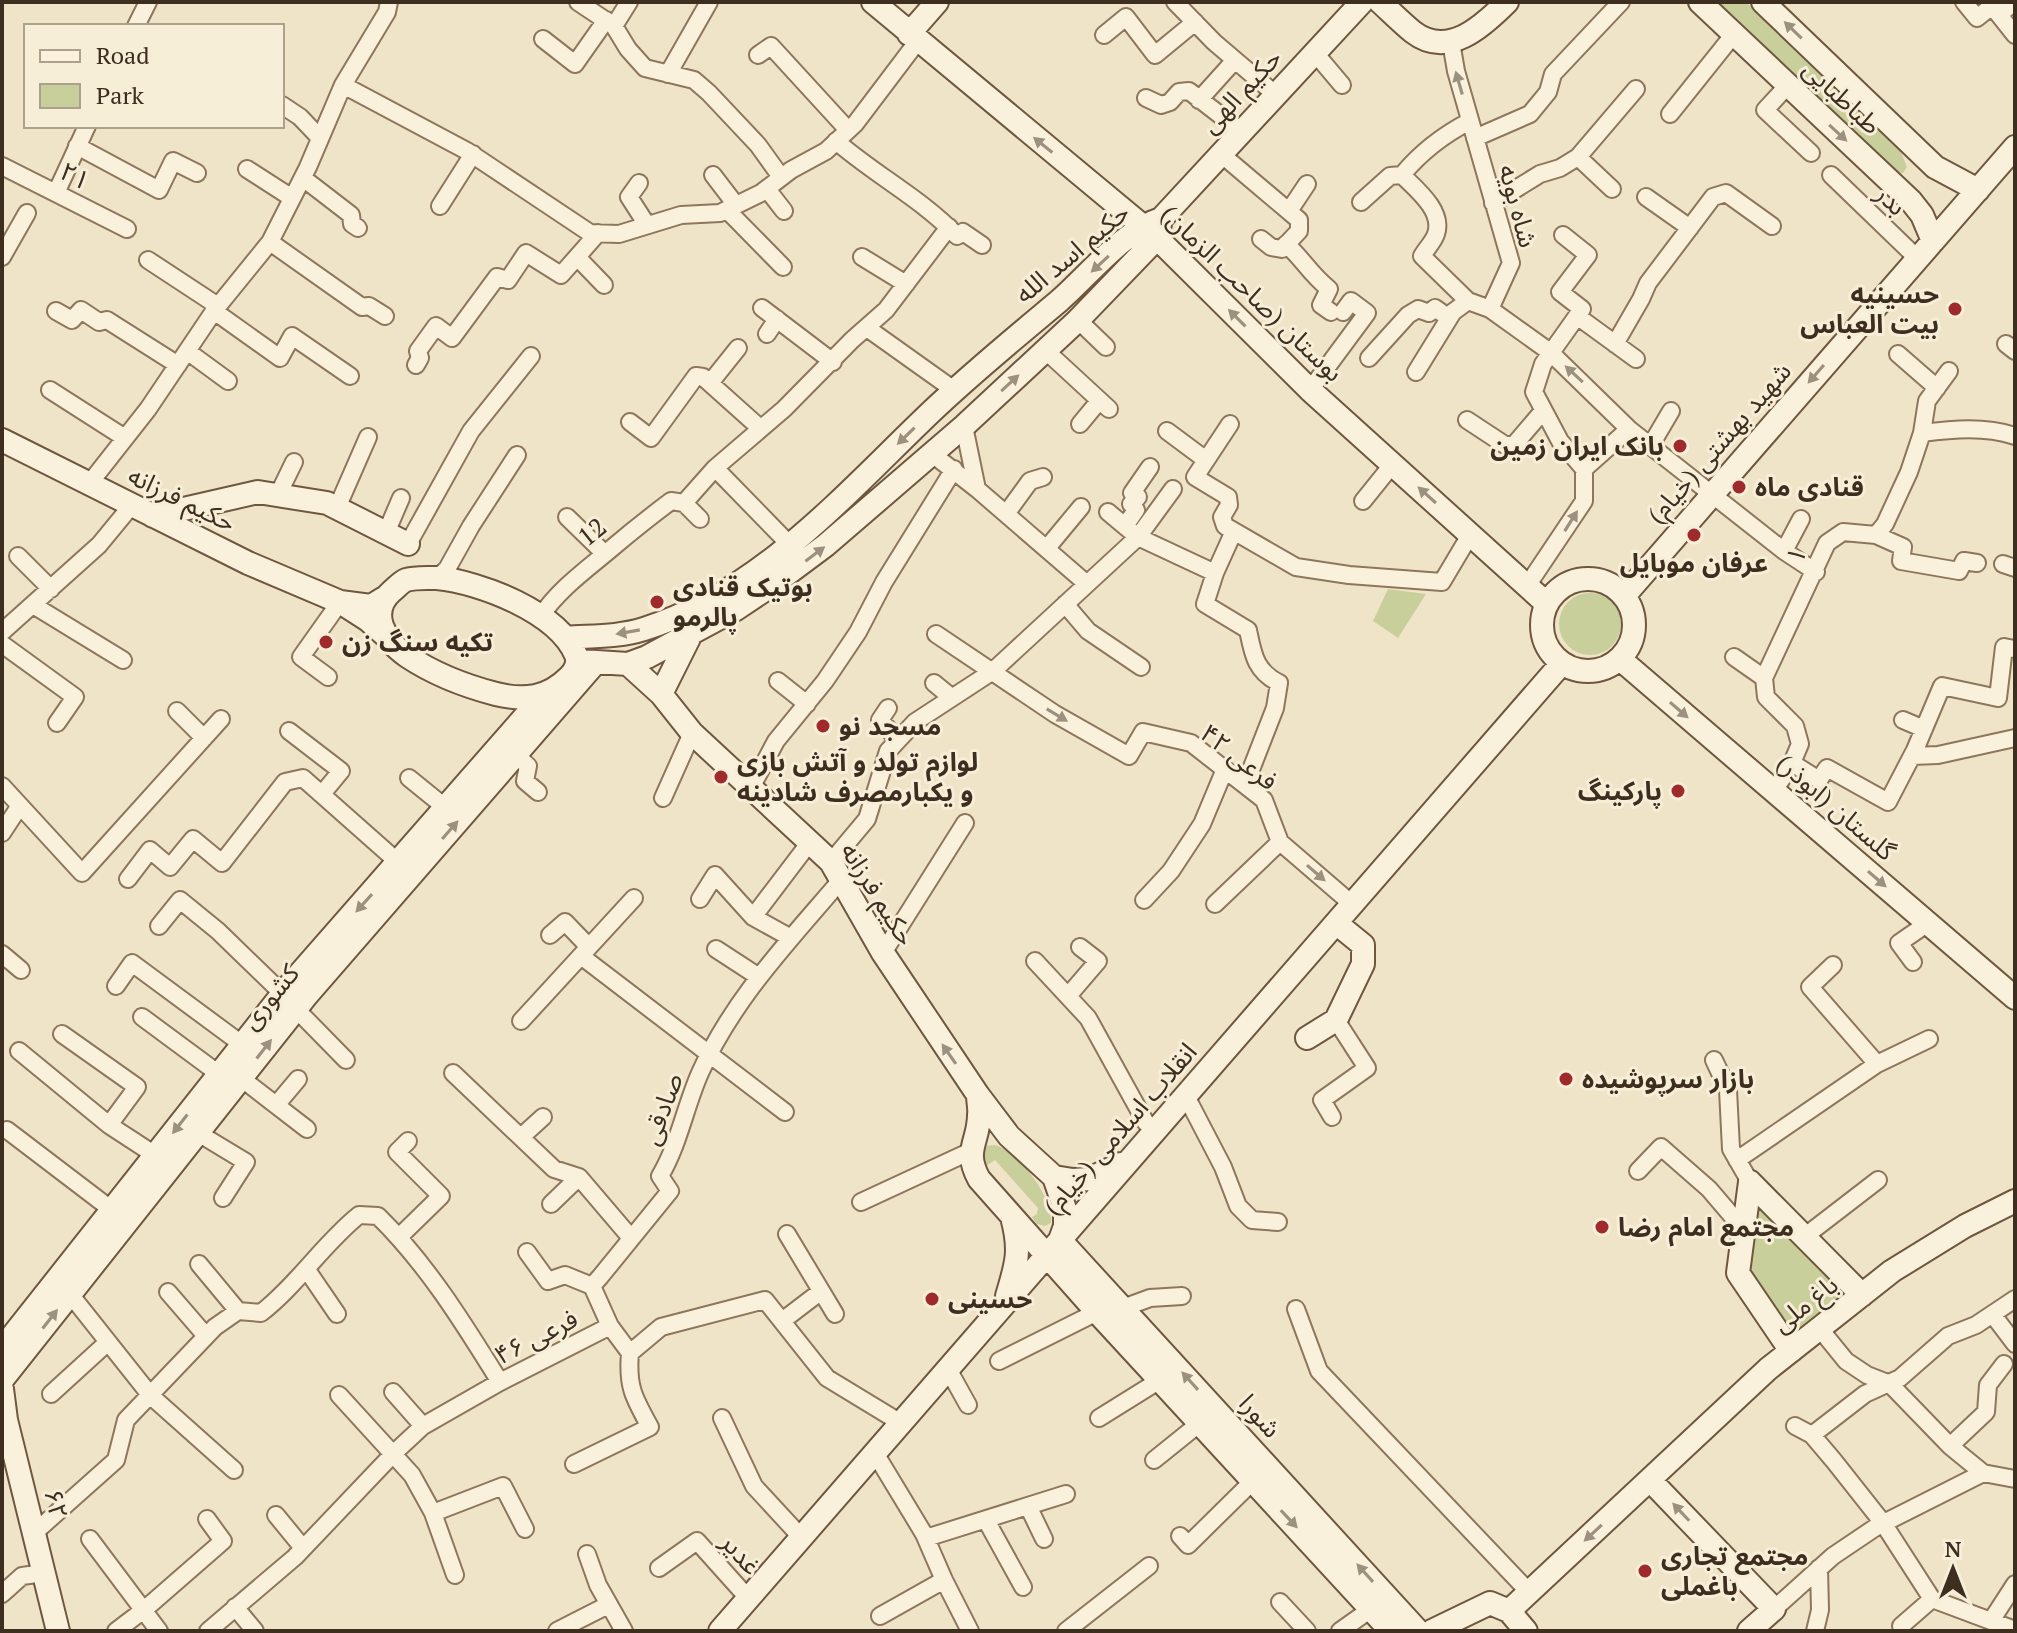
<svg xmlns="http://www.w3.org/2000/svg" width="2017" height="1633" viewBox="0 0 2017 1633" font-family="'PT Serif','Noto Sans Arabic',serif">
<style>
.green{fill:#c9cf9b}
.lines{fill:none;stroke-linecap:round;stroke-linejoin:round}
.street-casing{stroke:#8d765c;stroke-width:20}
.secondary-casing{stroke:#6f573f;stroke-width:26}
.street{stroke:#faf1dc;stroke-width:16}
.secondary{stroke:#faf1dc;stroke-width:22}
.oneway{fill:#9c907e}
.poi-dot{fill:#9e2a2b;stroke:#f7eed8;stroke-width:3}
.labels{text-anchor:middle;stroke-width:6;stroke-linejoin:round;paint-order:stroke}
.street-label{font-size:26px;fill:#3d2e20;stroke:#f7eed8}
.poi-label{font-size:26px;font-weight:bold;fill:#3d2e20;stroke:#f7eed8;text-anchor:start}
</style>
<rect width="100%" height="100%" fill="#f0e4c8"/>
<path class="green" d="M 1715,2 L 1746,2 L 1901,152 L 1907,167 L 1903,173 L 1896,175 Z
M 1388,589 L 1426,594 L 1398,638 L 1373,621 Z
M1559 624a31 31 0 1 1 62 0a31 31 0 1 1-62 0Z
M 995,1145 C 1018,1151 1054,1198 1051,1223 L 1045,1226 L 1037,1224 L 1032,1217 L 1037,1214 L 1038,1208 L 995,1160 L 983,1168 L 981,1151 L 986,1146 Z
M 1758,1200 L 1849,1290 L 1790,1335 L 1746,1269 Z"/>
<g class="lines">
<g class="street-casing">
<path id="street" d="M 578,2 L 614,26 L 628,49 L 645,68 L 694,80 L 709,93 L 758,145 L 781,177
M 1175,2 L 1214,42 L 1276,95
M 1964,2 L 1977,18 L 1992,6 L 2015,35
M 1999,15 L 2014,2
M 136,26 L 148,2
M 614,26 L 629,2
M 1104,35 L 1126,17 L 1155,55 L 1195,22
M 543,39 L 575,64 L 606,20
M 1451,42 L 1456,71 L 1511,263 L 1490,309 L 1550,352 L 1629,429 L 1784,551 L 1816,572
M 1315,53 L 1342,85
M 758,55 L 771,46 L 848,130
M 668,74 L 709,2
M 343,85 L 467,151 L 590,233 L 619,234 L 681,215 L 720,213 L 761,193 L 791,170 L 826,151 L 855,124 L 917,42
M 1788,85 L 1765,110 L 1811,153
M 1146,98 L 1161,105 L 1170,102 L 1179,92 L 1189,91 L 1242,132
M 1199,100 L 1235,60
M 282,105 L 300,117 L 320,138
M 1670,114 L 1734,34
M 1475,138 L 1530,114 L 1548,92 L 1553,74 L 1621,2
M 836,141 C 875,175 922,199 957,236 L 963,232 L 982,245
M 77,146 L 159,190 L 173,161 L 197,173
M 1221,154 L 1299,220 L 1299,231 L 1282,249 L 1271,247 L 1261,239
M 1578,157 L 1612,189
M 2,166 L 127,229
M 247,169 L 292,198
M 713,175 L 736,205
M 1402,175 C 1420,153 1445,134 1470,121
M 1831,175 L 1918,259
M 303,178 L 351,215 L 352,224 L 358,228
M 639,183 L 629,197 L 647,225
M 767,189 L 784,211
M 56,193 L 87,126
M 1646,197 L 1690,228
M 1361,202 L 1390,176 L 1402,175 C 1416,189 1444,211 1436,234 C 1434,241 1426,249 1422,256 L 1468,301
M 1493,203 L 1540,174 L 1560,168 L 1578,157 L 1636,89
M 440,206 L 473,154
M 727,210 L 783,267
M 1289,211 L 1307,184
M 270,242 L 362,307 L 369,306 L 385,316
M 1286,244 C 1303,259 1310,274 1329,289 L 1321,305 L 1331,312
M 2,257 L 27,213
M 577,257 L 604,285
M 862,257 L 906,284
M 148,260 L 218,306
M 762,308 L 833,362
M 56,311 L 72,320 L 81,310 L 99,322 L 107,320 L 178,365
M 214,311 L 280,358 L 292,336 L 350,376
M 1577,316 L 1636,359
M 1078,320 L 1106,347
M 867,328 L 954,390
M 767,334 L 777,319
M 1615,344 L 1641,299 L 1648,283 L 1713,197 L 1726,193 L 1772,226
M 2006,344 L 2015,351
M 1045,350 L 1109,409
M 187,351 L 228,381
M 1898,354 L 1937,388
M 1369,358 L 1408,315 L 1418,309 L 1429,313 L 1435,308 L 1449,318
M 416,365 L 420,358 L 418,351 L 436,326 L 452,338 L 497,277 L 508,280 L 526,253 L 561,275 L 598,233
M 1416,372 L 1453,312 L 1468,301 L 1490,309
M 710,383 L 738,348
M 50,390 L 125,438
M 1310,390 L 1367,313 L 1351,301 L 1343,312
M 1467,420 L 1505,445 L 1514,445 L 1543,411
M 630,422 L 651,438 L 696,376 L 703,377 L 760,428
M 1080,424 L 1099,401
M 1230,424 L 1195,477 L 1228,497 L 1229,505 L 1222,517 L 1225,526 L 1296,567 L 1349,575 L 1442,582 L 1470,535
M 964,426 L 977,489
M 1167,431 L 1206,460
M 1922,433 C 1953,429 1985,426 2015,436
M 1651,445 L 1671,411
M 931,453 L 977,489 L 1087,584
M 715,468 L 791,546
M 1584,469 L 1629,429
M 89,484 L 148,409 L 214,311 L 270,242 L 308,167 L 343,85 L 387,12 L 389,2
M 278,495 L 294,462
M 1363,501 L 1392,465
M 684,503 L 715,468 L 784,409 L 852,340 L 886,310 L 949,227
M 684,503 L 700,519
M 337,508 L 368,437
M 1108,512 L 1138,537 L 1215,573 L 1205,604 L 1248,630 C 1253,654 1255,671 1279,683 L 1275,708 L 1245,785
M 1006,514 L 1030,481 L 1043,477
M 567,517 L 605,554
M 1125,526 L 1136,510 L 1131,504 L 1138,497 L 1132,493 L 1150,467
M 386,533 L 401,498
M 1876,535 L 1903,547 L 1901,561 L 1959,571 L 1964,561 L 1977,563
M 408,544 L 471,431 L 531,356
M 1047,548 L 1081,507
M 1784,551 L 1801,519
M 18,556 L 51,589
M 2003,564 L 2015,568
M 1215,573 L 1234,531
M 437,578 L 447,569 L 471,526 L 517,455
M 1527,586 L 1584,501 L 1584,469 L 1560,441 L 1534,392 L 1543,364 L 1582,309 L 1560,292 L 1588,255 L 1563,235
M 1065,604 L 1088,631 L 1141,667
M 33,605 L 123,660
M 540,617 C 560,588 586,570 612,548 C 632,531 651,516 671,501 L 684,503
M 2,632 L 99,545 L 132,505
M 936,634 L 1055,714 L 1129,756 L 1143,732 L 1191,743 L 1264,800 L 1280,842 L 1352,904
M 2,644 L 75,697 L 57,723
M 1734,657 L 1764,678
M 328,677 L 301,657 L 340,602
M 778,681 L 807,704
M 934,683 L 951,697
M 888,708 L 880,720 L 898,740
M 177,711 L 204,738
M 1903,720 L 1924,729
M 289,731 L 341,771 L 322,794
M 516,755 L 528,766 L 525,781 L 538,792
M 1912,756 L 1938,755 L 2015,738
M 1792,763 L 1819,780 L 1827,768 L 1888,802 L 1915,750 L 1942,686 L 1998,698 L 2004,647 L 2015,649
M 409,778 L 446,808
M 2,786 L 82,873 L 221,719
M 751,788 L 776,741 L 825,681 L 858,632 L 884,582 L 954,469
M 1774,791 L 1792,763 L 1800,744 L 1795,726 L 1766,697 L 1764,678 L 1827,543 L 1843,532 L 1876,535 L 1885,524 L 1909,472 L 1922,433 L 1927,401 L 1949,371
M 663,798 L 692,733
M 2,833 L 19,807
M 831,862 L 867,819 L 888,751 L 915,722 L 993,671 L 1138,537 L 1173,489
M 128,879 L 150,850 L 170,867 L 193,839 L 222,863 L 285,782 L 303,778 L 399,863
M 700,899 L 715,875 L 753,917 L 791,938
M 1144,900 L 1171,871 L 1202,824 L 1225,769
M 1215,904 L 1280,842
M 753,917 L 810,842
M 159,926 L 180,900 L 218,931 L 283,994
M 550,935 L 565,922 L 589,947
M 716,949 L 759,977
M 883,953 L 965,823
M 2,954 L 21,970
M 581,956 L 785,1112
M 1035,961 L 1088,1018 L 1146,1123
M 1913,962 L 1899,943 L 1928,923
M 1833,965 L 1810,987 L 1877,1064
M 116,986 L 132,963 L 243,1045
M 1068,996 L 1098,961 L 1080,947
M 296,1009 L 346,1060
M 142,1017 L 219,1074
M 521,1021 L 634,898
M 62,1034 L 137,1087 L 109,1125
M 19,1051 L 109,1125 L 155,1155
M 1714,1060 L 1728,1090 L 1731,1149 L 1750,1182
M 453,1073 L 554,1169 L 579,1177 L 631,1238
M 241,1078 L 307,1129
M 1186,1096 L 1223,1167 L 1238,1206 L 1252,1220 L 1278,1222
M 277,1104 L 298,1079
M 1332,1117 L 1322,1100 L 1367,1068 L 1336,1020
M 7,1130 L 112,1210
M 198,1133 L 246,1162 L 223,1198
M 521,1137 L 543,1117
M 1737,1160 L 1877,1064 L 1929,1039
M 1638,1171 L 1661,1147 L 1709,1189 L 1744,1230
M 861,1202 L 971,1151
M 551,1204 L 579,1177
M 787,1234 L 835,1314
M 399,1237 L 441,1196 L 397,1152 L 408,1141
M 1804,1237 L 1878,1180
M 527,1252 L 548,1281 L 565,1275 L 592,1286 L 600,1277 L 670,1191 L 660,1176 C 679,1144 685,1107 700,1073 C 733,999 789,941 841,880
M 199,1264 L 238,1311
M 307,1270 L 337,1314
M 592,1286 L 610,1326
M 168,1292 L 206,1336
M 70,1294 L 151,1396 L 234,1470
M 1123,1308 L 1150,1298 L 1182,1296
M 1296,1309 L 1319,1371 L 1529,1592
M 1993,1315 L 2015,1344
M 782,1321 L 820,1292
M 1820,1329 L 1846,1361 L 1867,1375 L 1890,1384 L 1950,1446 L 1983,1473
M 999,1361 L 1097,1312
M 948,1369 L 968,1405
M 393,1392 L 423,1426
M 51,1394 L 108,1342
M 339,1395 L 412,1475 L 433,1513 L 455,1575
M 722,1418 L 754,1486 L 801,1537
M 1099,1418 L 1160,1380
M 1795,1426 L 1812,1435 L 1834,1461 L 1883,1523 L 1932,1599 L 2015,1630
M 1812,1435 L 1865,1394 L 1900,1378 L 1948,1336 L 1976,1325 L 2015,1299
M 1950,1446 L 1986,1412 L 1988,1385 L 2004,1364
M 875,1453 L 924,1534 L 944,1580 L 970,1631
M 1154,1460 L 1200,1423
M 574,1464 L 650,1427 C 634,1398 627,1387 630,1353
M 1029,1508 L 1044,1539
M 433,1513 L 503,1486 L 525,1529
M 276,1515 L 303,1548
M 986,1520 L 1023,1587
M 34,1533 L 116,1460 L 126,1420 L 215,1327 L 238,1311 L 261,1313 C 298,1284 323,1244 359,1215 L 378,1216 C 427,1264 464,1324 500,1382
M 1180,1536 L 1188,1545 L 1253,1481
M 926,1538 L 1066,1494
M 90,1539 L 159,1631
M 587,1554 L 598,1585 L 624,1631
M 659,1568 L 697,1541 L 748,1598
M 2,1594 L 22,1576 L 44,1573
M 1280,1602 L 1307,1631
M 235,1607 L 255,1631
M 1774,1609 L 1833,1556 L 1876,1527 L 1983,1473 L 2015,1479
M 880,1616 L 944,1580
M 1991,1621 L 2015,1584
M 1901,1626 L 1932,1599
M 116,1631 L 145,1609 L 223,1541 L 207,1519
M 208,1631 L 295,1557 L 394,1453 L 423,1426 L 500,1382 L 610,1326 L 630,1353 L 661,1327 L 765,1300 L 827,1378 L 901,1423
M 557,1631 L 608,1605
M 1066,1631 L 1149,1566
M 1340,1631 L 1371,1609
M 1815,1631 L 1820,1610 L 1819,1568"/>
</g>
<g class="secondary-casing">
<path id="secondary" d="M 873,2 L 1157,238 L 1310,390 L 1547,604
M 1380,2 C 1391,12 1402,23 1413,32 C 1448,59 1483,26 1507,2
M 1700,2 L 1911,201 L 1922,215 L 1933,241
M 1763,2 L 1935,167 L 1978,190
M 909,34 L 937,2
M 2,440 L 248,563 L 340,602
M 153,516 L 258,492 L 327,503 L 408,544
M 437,578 C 480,582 558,612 576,655 C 579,663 575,671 569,677 C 548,698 525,701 496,694 C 465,686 434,674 407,656 C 384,640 368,612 392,591 C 396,588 401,582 406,580 C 415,577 428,578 437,578 Z
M1542 625a46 46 0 1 1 92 0a46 46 0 1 1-92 0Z
M 1624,596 L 2015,147
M 384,598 L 371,606 L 340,602 L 368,620 L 386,636
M 566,638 C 591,636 619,637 644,629 C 761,592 845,494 931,412 C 972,373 1016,337 1059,301 C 1090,274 1123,231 1161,219 L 1362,2
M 1620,659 L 2015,998
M 581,661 L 628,664 L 647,657 L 736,609 L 775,583 L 826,545 L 964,426 L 1078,320 L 1157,238 L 1160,224
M 628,664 L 661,694 L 692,733 L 831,862 L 883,953 L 978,1095 L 1009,1136 L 1054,1177 L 1065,1209 L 1065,1226 L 1060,1240 L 1418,1631
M 661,694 L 691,634
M 1307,1038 L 1336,1020 L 1363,964 L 1363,945 L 1336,923
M 978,1095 C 978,1102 980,1109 979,1115 C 979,1142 963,1150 979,1179 L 1097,1312 L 1391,1631
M 1054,1177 L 1073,1180 L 1089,1179 L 1121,1164
M 1750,1182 L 1738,1273 L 1791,1351
M 1750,1182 L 1862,1295
M 1007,1296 C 1017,1263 1021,1250 1012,1217
M 2,1349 L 288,987 L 543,696
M 2,1380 L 307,995 L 596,662
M 2,1389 L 6,1420 L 58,1631
M 1650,1480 L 1774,1609 L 1749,1631
M 720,1631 L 1562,663
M 1432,1631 L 1490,1603 L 1509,1611
M 1526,1631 L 1509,1611 L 1768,1369 L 1892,1271 L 1965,1226 L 2015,1201"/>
</g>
<use href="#street" class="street"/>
<use href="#secondary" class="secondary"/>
</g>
<defs><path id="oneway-solid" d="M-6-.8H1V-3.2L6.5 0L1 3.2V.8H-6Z" transform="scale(2)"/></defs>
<g class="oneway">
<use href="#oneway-solid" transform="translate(1793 30) rotate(-136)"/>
<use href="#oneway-solid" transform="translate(1459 83) rotate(-106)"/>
<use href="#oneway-solid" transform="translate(1838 133) rotate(43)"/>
<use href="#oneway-solid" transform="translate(1043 145) rotate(-141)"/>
<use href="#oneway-solid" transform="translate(1100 264) rotate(137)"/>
<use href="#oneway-solid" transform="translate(1237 318) rotate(-135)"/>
<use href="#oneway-solid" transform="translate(1574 374) rotate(-137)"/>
<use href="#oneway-solid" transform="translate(1816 374) rotate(131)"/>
<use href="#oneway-solid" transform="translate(1010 383) rotate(-43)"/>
<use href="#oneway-solid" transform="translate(906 436) rotate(136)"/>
<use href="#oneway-solid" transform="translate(1427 495) rotate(-138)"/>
<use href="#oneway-solid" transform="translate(1571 521) rotate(-58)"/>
<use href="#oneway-solid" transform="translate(815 554) rotate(-37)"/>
<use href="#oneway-solid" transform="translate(628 632) rotate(170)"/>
<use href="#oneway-solid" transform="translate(1679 710) rotate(41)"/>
<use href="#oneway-solid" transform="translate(1057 715) rotate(31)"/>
<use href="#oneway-solid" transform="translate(450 830) rotate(-49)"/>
<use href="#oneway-solid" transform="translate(1316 873) rotate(41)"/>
<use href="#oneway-solid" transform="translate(1877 879) rotate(41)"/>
<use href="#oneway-solid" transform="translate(364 903) rotate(132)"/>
<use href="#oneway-solid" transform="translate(264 1049) rotate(-52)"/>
<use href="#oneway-solid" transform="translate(949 1054) rotate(-125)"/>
<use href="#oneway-solid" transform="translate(180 1124) rotate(128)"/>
<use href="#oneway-solid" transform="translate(50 1319) rotate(-52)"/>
<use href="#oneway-solid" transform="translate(1190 1381) rotate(-132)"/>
<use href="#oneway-solid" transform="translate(1681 1512) rotate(-133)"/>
<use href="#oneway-solid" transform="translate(1289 1519) rotate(47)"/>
<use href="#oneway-solid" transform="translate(1593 1533) rotate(137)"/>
<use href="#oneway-solid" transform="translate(1365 1573) rotate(-132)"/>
</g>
<g class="poi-dot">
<circle cx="1955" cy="309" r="8"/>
<circle cx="1680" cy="446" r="8"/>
<circle cx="1739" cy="487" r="8"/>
<circle cx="1694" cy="535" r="8"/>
<circle cx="657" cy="602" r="8"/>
<circle cx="326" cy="642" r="8"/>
<circle cx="823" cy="726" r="8"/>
<circle cx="721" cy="777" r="8"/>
<circle cx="1678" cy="791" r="8"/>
<circle cx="1566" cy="1079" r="8"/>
<circle cx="1602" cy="1227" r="8"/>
<circle cx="932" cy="1299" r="8"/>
<circle cx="1645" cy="1571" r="8"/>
</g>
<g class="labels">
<g class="street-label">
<text transform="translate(1241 91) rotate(-47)" y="9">حکیم الهی</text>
<text transform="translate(1842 97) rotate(43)" y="9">طباطبایی</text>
<text transform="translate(75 176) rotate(27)" y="9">۲۱</text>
<text transform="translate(1891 200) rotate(44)" y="9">بدر</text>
<text transform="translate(1518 206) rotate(75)" y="9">شاه بویه</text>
<text transform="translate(1072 253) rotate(-40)" y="9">حکیم اسد الله</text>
<text transform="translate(1252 293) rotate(44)" y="9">بوستان (صاحب الزمان)</text>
<text transform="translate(1719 443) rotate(-49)" y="9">شهید بهشتی (خیام)</text>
<text transform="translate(182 499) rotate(26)" y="9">حکیم فرزانه</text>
<text transform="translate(592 532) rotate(-39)" y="9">12</text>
<text transform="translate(1796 555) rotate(-67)" y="9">۱</text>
<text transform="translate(1239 757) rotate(38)" y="9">فرعی ۴۲</text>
<text transform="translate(1836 807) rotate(41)" y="9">گلستان (ابوذر)</text>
<text transform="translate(878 894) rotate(58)" y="9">حکیم فرزانه</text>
<text transform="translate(270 997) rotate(-51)" y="9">کشوری</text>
<text transform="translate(662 1109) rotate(-70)" y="9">صادقی</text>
<text transform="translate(1120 1129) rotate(-49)" y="9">انقلاب اسلامی (خیام)</text>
<text transform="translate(1805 1304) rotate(-38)" y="9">باغ ملی</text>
<text transform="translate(536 1337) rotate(-27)" y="9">فرعی ۴۶</text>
<text transform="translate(1260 1416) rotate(48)" y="9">شورا</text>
<text transform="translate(56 1504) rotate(76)" y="9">۶۲</text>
<text transform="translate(741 1554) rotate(48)" y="9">غدیر</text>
</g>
<g class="poi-label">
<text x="1939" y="303" text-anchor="end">حسینیه<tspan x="1939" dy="30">بیت العباس</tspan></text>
<text x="1664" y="455" text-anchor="end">بانک ایران زمین</text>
<text x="1755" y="496">قنادی ماه</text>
<text x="1694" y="572" text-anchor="middle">عرفان موبایل</text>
<text x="673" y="596">بوتیک قنادی<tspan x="673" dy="30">پالرمو</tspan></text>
<text x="342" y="651">تکیه سنگ زن</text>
<text x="839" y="735">مسجد نو</text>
<text x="737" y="771">لوازم تولد و آتش بازی<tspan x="737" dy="30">و یکبارمصرف شادینه</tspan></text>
<text x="1662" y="800" text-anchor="end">پارکینگ</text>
<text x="1582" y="1088">بازار سرپوشیده</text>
<text x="1618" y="1236">مجتمع امام رضا</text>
<text x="948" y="1308">حسینی</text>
<text x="1661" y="1565">مجتمع تجاری<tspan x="1661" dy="30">باغملی</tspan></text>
</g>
</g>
<rect width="2017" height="1633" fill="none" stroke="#3d2e20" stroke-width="8"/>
<rect x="24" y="24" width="260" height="104" fill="#f7eed8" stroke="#ada18e" stroke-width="2"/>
<rect x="40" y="50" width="40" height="12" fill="#faf1dc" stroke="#ada18e" stroke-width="2"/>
<text x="96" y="64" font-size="24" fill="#3d2e20">Road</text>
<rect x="40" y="84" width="40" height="24" fill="#c9cf9b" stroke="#ada18e" stroke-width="2"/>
<text x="96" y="104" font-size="24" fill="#3d2e20">Park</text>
<g transform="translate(1953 1569)" stroke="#f7eed8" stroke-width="6" paint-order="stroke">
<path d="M0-6L14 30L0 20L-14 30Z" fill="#3d2e20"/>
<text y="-12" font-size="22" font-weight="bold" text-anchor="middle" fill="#3d2e20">N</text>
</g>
</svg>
